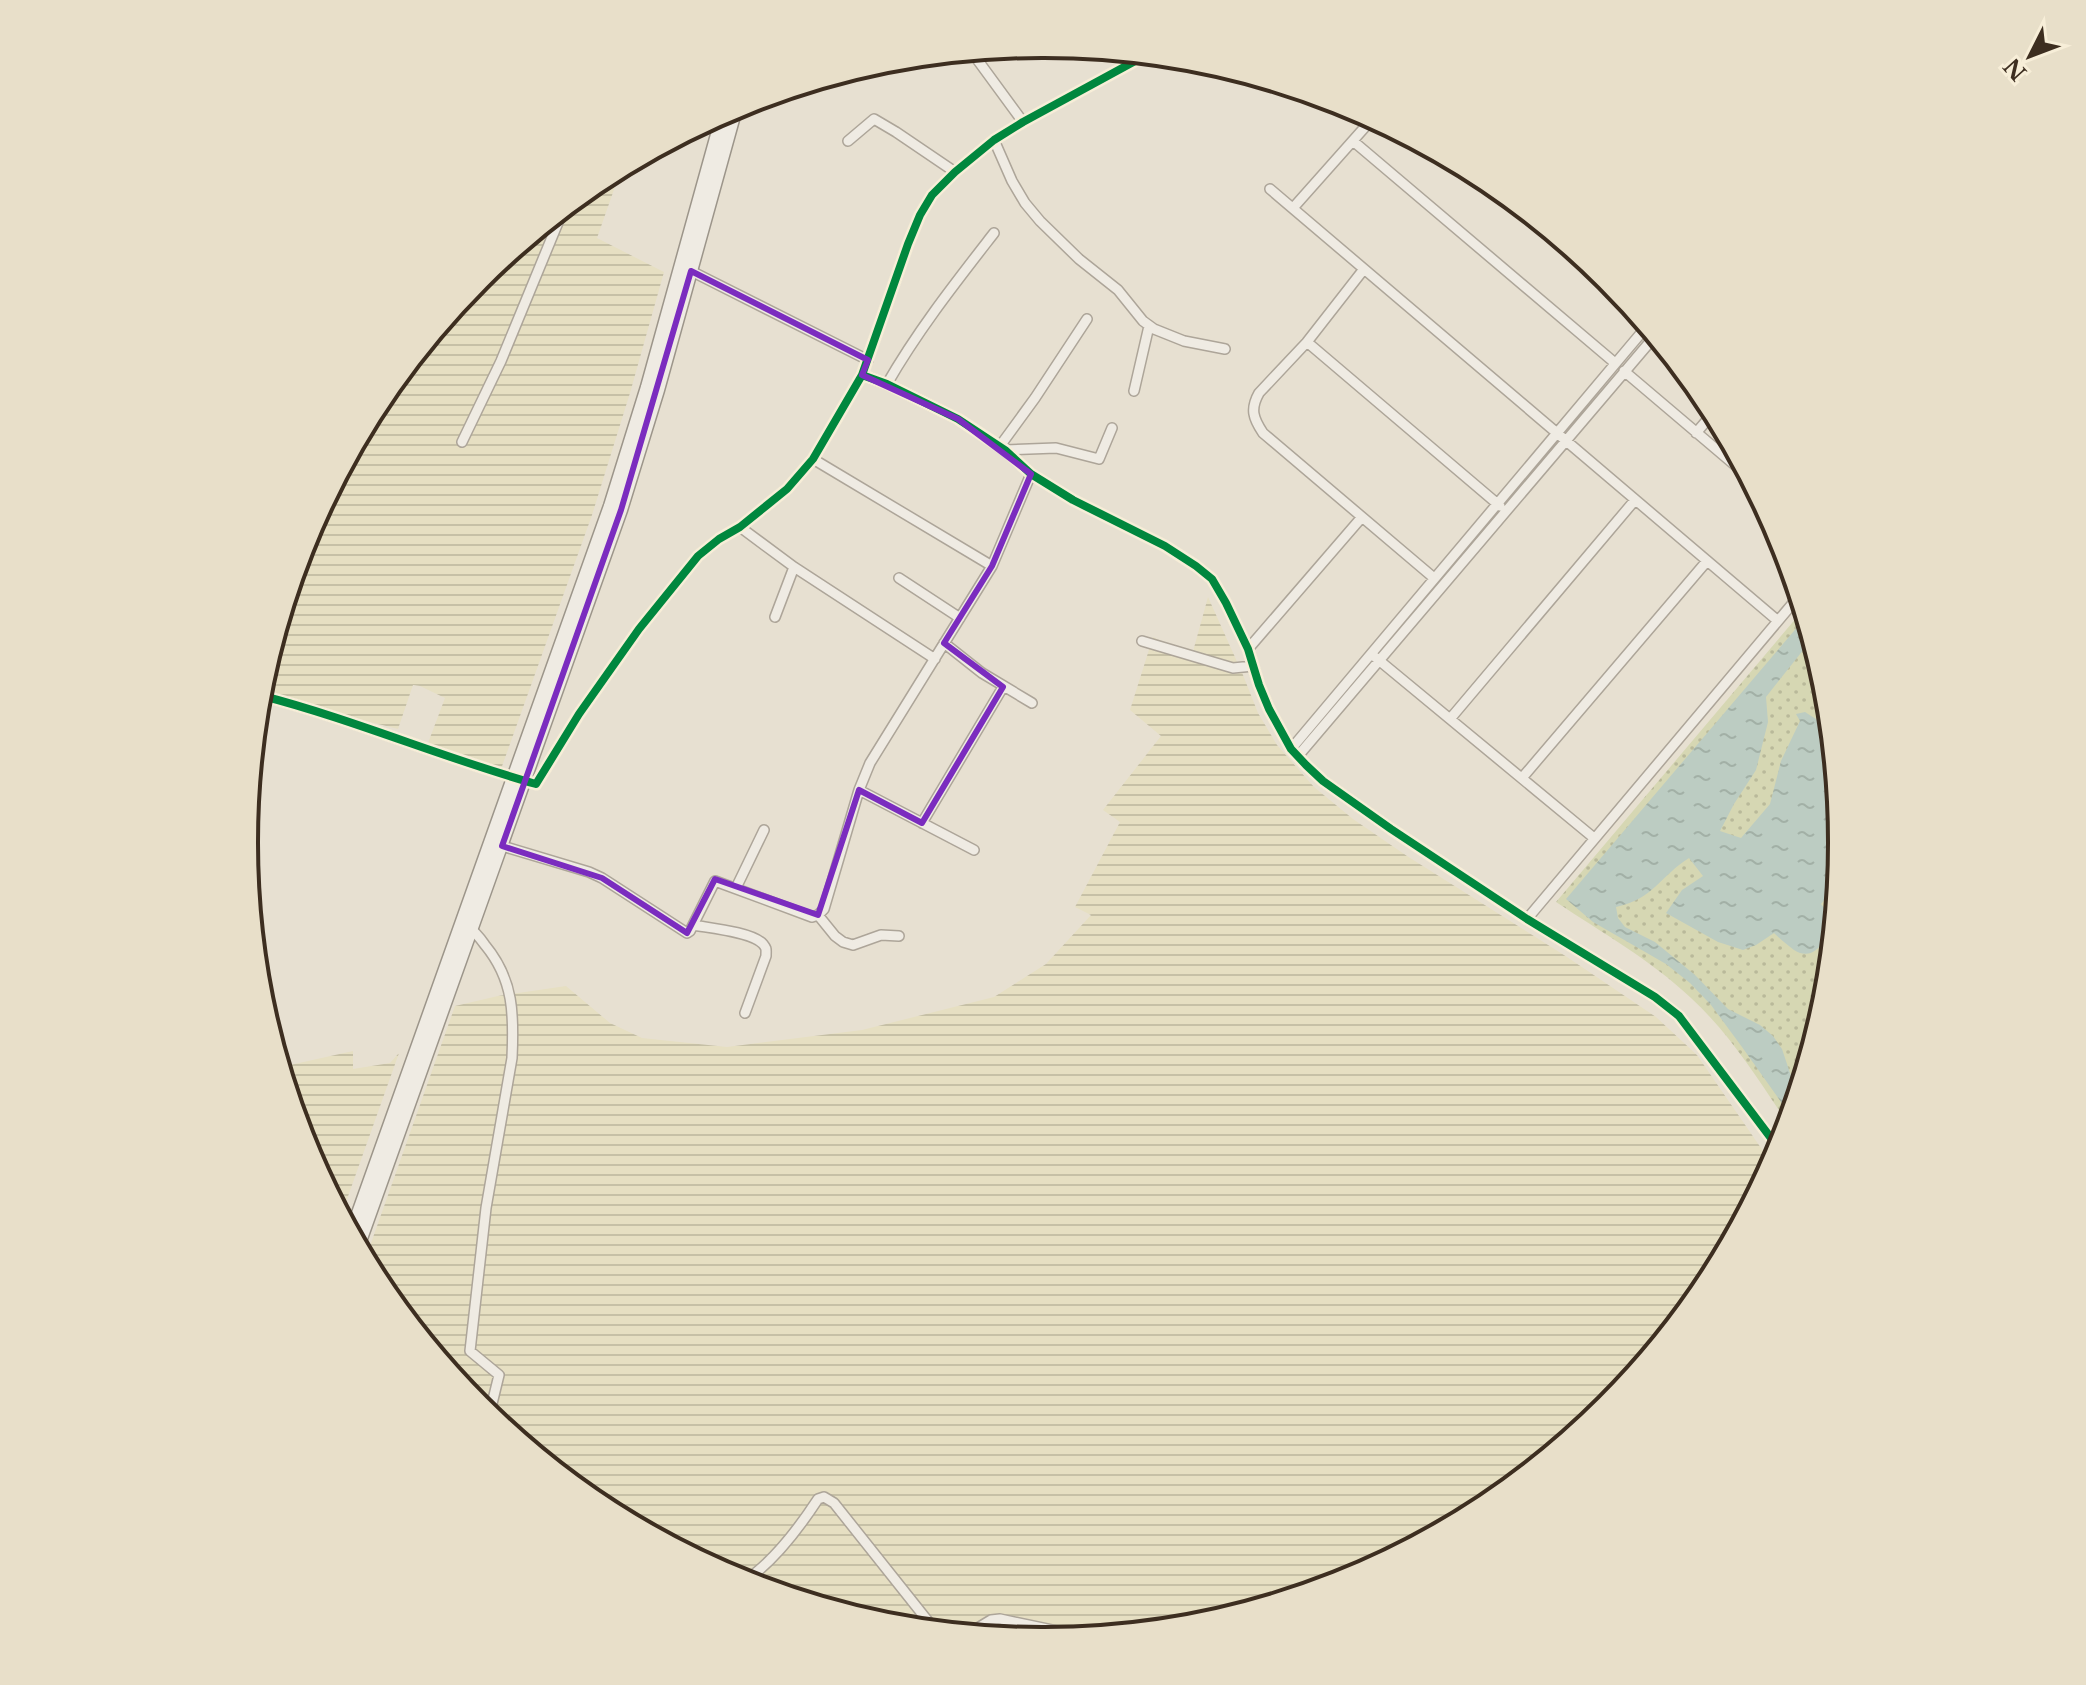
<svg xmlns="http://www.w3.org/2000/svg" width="2086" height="1685" viewBox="0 0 2086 1685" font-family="'Libre Baskerville',serif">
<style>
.farmland{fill:url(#farmland-rules)}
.grass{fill:url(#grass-dots)}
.water{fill:url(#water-ripples)}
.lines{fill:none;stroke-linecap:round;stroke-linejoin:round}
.stream{stroke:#bcccc2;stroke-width:3}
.minor-casing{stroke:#ada599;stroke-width:12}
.secondary-casing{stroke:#9c958a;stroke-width:15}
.minor{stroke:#efebe3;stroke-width:9}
.secondary{stroke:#efebe3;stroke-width:12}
.cycleway-casing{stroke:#f7eed8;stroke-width:13}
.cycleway{stroke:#00873e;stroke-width:8}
.marked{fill:none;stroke:#7b2cbf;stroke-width:6;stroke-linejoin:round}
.rim{fill:none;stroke:#3d2e20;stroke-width:4}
</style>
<defs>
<pattern id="farmland-rules" width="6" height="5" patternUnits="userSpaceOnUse" patternTransform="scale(2)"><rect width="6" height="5" fill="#e6dfc2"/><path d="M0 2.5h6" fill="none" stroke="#c6c0a6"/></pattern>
<pattern id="grass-dots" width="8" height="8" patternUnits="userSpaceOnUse" patternTransform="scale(2)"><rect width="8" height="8" fill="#d6d7b3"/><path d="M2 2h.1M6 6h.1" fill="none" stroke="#b9b99a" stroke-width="1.8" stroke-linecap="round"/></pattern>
<pattern id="water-ripples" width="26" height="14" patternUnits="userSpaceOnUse" patternTransform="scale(2)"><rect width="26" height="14" fill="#bcccc2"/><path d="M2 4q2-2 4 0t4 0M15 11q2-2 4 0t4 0" fill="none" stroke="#a2b0a6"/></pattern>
</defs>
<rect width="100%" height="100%" fill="#e7e0d1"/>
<path class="farmland" d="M 598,180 L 617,181 L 597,238 L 664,272 L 630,393 L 592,515 L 501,769 L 428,743 L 445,698 L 420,686 L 413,685 L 398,729 L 323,710 L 260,691 L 305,537 L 379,399 L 479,278 Z
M 1208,597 L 1243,675 L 1258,713 L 1277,745 L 1314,787 L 1353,819 L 1407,856 L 1567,957 L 1656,1017 L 1697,1055 L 1772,1164 L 1707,1286 L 1607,1407 L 1486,1507 L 1348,1580 L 1198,1626 L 1043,1641 L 887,1626 L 737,1580 L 599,1506 L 478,1407 L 379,1286 L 365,1260 L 455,1006 L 498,996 L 566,986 L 610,1023 L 642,1038 L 727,1047 L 862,1030 L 994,997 L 1046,964 L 1091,915 L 1075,907 L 1120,822 L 1103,810 L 1161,736 L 1130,710 L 1153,637 L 1192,655 Z
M 353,1051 L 353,1069 L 390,1063 L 399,1053 L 341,1216 L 305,1148 L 281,1067 Z"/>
<path class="grass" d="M 1803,610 L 1826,687 L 1841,843 L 1826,999 L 1788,1124 C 1759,1080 1730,1034 1691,998 C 1651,960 1601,932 1556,902 Z"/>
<path class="water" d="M 1805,618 L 1812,639 L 1766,697 L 1768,722 L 1756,770 L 1734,804 L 1720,831 L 1741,838 L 1770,804 L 1781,761 L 1800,721 L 1796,714 L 1805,712 L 1830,728 L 1841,843 L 1838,883 L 1821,904 L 1834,920 C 1828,936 1816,964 1794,950 C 1787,945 1780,939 1774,933 L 1756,945 L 1743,950 L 1718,942 L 1666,913 L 1682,890 L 1703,876 L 1689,858 C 1660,876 1654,899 1616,907 L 1618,918 L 1625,927 L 1655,942 L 1695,975 L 1728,1009 L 1760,1025 L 1773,1036 L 1782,1049 L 1791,1076 L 1798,1090 L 1791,1116 L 1742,1047 L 1711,1005 L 1690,983 L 1666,964 L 1593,922 L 1566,899 Z"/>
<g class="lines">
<path class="stream" d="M 1821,945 L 1831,952"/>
<g class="minor-casing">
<path id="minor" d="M 971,51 L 1023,122
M 994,140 L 1012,181 L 1025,203 L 1040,221 L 1079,259 L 1118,290 L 1143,321 L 1154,329 L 1184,341 L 1225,349
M 848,141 L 874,119 L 896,132 L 955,172
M 1353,141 L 1615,363
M 1270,189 L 1778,621
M 1293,208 L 1373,118
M 1364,269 L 1307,342 L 1500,506
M 691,271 L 868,360
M 1307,342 L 1259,393 C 1250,409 1253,418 1263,433 L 1434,578
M 1624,371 L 1749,477
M 862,375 L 887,384 L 958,419 L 1005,450 L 1031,474 L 1073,500 L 1165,546 L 1196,566 L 1212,579 L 1226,603 L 1248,649 L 1259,685 L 1269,709 L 1291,749 L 1306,765 L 1323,781 L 1391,829 L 1527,919 L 1655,997 L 1679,1016 L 1780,1150
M 887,384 C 918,330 956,282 994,233
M 1134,391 L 1149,326
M 1696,433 L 1714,412
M 462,442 L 501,361 L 564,208
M 1000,446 L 1035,398 L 1087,319
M 1005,450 L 1056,448 L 1099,459 L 1112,428
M 813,459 L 992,566
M 740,527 L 794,567 L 935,659
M 899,578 L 960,618
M 775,617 L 794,567
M 1142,641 L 1233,668 L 1253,666
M 944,643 L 982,673 L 1032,703
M 1248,649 L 1362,517
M 1375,657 L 1594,838
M 259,695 C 353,719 443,758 536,784 L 579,714 L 639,629 L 698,556 L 719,539 L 740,527 L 787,489 L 813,459 L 862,375 L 908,244 L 920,215 L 932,195 L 955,172 L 994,140 L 1023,122 L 1148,54
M 1450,719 L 1635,500
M 1291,749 L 1647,326
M 1298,756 L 1655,336
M 1522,778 L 1707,561
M 859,790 L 974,850
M 922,823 L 1003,687
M 496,847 L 502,846 L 589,872 L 602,878 L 687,933 L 690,931 L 715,881 L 812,917 L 818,915 L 824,909 L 859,790 L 870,763 L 992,566 L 1031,474
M 736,888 L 764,830
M 818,915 L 835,936 L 843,942 L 853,945 L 881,935 L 899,936
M 1527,919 L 1799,596
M 693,925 C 709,928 752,932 763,944 C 767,949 766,949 766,956 L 745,1013
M 468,927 C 475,931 480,938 485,945 C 514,980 514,1015 512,1058 L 486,1208 L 470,1351 L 499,1375 L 489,1416
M 743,1582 C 773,1563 799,1528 818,1499 L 824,1497 L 834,1503 L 935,1630
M 968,1634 L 991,1620 L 1000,1619 L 1086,1637"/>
</g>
<g class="secondary-casing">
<path id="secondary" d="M 351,1233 L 610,506 L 647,387 L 723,113
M 358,1247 L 621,510 L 658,390 L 737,105"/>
</g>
<use href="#minor" class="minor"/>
<use href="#secondary" class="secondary"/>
<g class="cycleway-casing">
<path id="cycleway" d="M 862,375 L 887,384 L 958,419 L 1005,450 L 1031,474 L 1073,500 L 1165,546 L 1196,566 L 1212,579 L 1226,603 L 1248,649 L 1259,685 L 1269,709 L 1291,749 L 1306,765 L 1323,781 L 1391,829 L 1527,919 L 1655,997 L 1679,1016 L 1780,1150
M 259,695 C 353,719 443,758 536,784 L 579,714 L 639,629 L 698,556 L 719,539 L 740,527 L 787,489 L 813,459 L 862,375 L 908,244 L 920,215 L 932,195 L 955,172 L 994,140 L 1023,122 L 1148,54"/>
</g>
<use href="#cycleway" class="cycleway"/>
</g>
<path class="marked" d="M 691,271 L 868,360 L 862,375 L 958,419 L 1031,474 L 992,566 L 944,643 L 1003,687 L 922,823 L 859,790 L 818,915 L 715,879 L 687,933 L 602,878 L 502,846 L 621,510 Z"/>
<path d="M0 0H2086V1685H0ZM1042 58H1044A784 784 0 0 1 1828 842V843A784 784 0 0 1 1044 1627H1042A784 784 0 0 1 258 843V842A784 784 0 0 1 1042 58Z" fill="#e8dfc9" fill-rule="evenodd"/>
<path class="rim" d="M1042 58H1044A784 784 0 0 1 1828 842V843A784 784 0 0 1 1044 1627H1042A784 784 0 0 1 258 843V842A784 784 0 0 1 1042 58Z"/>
<g transform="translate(2030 56) rotate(228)" stroke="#f7eed8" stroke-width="6" paint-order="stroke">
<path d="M0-6L14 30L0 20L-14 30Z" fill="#3d2e20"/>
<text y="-12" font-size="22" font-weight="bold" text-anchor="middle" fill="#3d2e20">N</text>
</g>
</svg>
